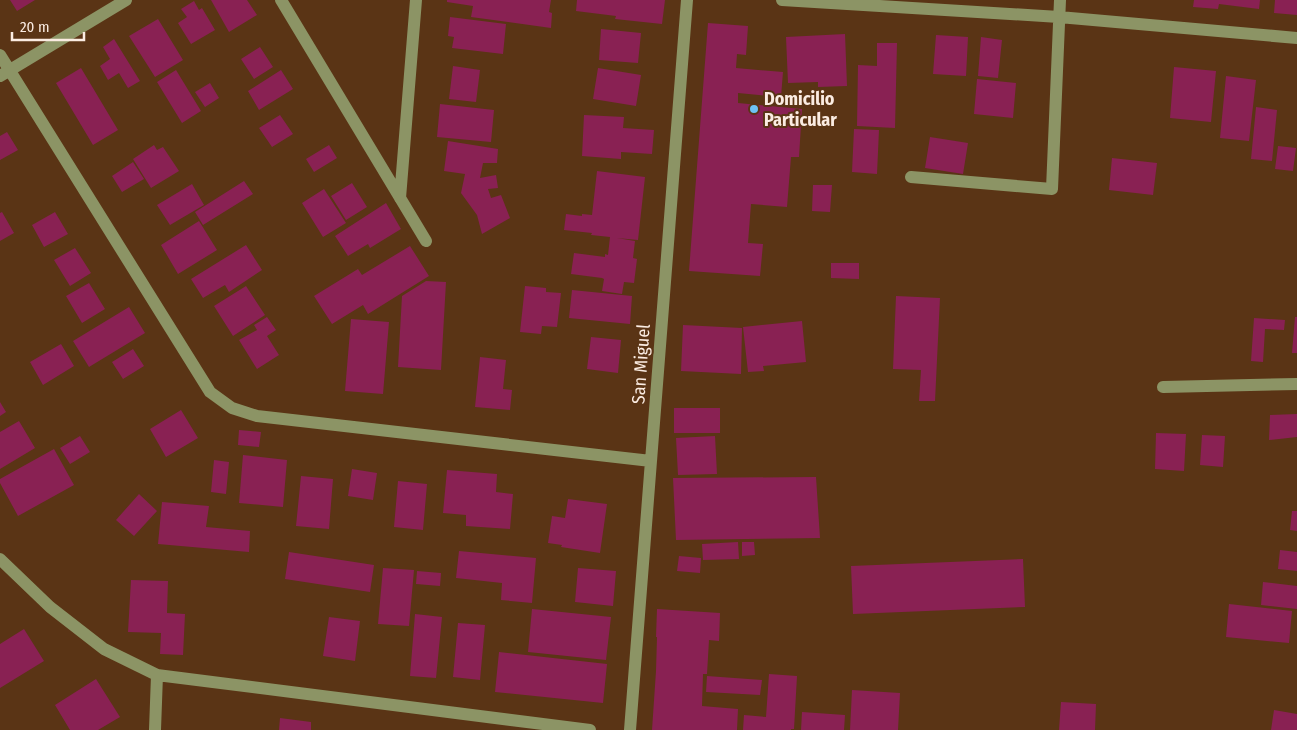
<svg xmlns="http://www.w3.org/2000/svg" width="1297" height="730" viewBox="0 0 1297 730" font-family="'Fira Sans Condensed',sans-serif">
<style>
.building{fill:#892153}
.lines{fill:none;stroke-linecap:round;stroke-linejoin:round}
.minor{stroke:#8c9465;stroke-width:12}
.poi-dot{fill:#6ec2f3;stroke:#5a3415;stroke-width:2}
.labels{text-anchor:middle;stroke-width:4;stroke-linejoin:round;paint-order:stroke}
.poi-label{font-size:18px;font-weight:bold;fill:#fbece2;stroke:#5a3415;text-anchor:start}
.street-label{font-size:18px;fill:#fbece2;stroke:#5a3415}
</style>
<rect width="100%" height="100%" fill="#5a3415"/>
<path class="building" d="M 10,0 L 35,0 L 17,11 Z
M 211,0 L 247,0 L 257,15 L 229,32 Z
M 447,0 L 551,0 L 549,12 L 552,13 L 551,28 L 471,17 L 473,6 L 447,2 Z
M 577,0 L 665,0 L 662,24 L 615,19 L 616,16 L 576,11 Z
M 1194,0 L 1260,0 L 1259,9 L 1219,4 L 1218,9 L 1193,7 Z
M 1275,0 L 1297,0 L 1297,15 L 1274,13 Z
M 194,1 L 199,10 L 202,8 L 215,30 L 191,44 L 178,23 L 187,17 L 181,9 Z
M 450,17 L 506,24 L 503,54 L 452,48 L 454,37 L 448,36 Z
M 158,19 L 183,60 L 155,77 L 129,36 Z
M 708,23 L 748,26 L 746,55 L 737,54 L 736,68 L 783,72 L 781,97 L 738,93 L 738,103 L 802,109 L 799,157 L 791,157 L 787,207 L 751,204 L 748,243 L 763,244 L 760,276 L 689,271 Z
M 601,29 L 641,33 L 638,63 L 599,60 Z
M 845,34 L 847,86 L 818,87 L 818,82 L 788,83 L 786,37 Z
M 936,35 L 968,37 L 966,76 L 933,74 Z
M 981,37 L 1002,40 L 998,78 L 978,76 Z
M 114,39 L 140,81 L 128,88 L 119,73 L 108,80 L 100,66 L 110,59 L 103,47 Z
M 877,43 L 897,43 L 895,128 L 857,126 L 858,65 L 877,66 Z
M 260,47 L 273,67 L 254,79 L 241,59 Z
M 453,66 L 480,70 L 476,102 L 449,99 Z
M 1174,67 L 1216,71 L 1211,122 L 1170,118 Z
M 81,68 L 118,130 L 93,145 L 56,83 Z
M 598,68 L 641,75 L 636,106 L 593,99 Z
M 176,70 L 201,111 L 182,123 L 157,82 Z
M 281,70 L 293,89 L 259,110 L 248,91 Z
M 1226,76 L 1256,80 L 1249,141 L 1220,138 Z
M 977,79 L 1016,83 L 1013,118 L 974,114 Z
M 210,83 L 219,98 L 205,107 L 195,92 Z
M 440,104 L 494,110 L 491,142 L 437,137 Z
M 1256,107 L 1277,110 L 1272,161 L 1251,159 Z
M 280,115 L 293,134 L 272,147 L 259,128 Z
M 584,115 L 624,117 L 623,128 L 654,130 L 652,154 L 621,152 L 621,159 L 582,156 Z
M 854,129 L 879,130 L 877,174 L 852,172 Z
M 7,132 L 18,150 L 0,160 L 0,136 Z
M 930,137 L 968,143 L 963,174 L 925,168 Z
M 448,141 L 498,149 L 497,163 L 483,163 L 480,178 L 496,175 L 498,188 L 488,189 L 491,198 L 501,195 L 510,218 L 482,234 L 477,215 L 461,193 L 465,174 L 444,171 Z
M 154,145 L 157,150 L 163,147 L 179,171 L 151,188 L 133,159 Z
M 329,145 L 337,158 L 314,172 L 306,159 Z
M 1278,146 L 1296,148 L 1293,171 L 1275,169 Z
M 1112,158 L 1157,163 L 1153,195 L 1109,190 Z
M 133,162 L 144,179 L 122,192 L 112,176 Z
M 597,171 L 645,177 L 638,240 L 617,238 L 635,241 L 633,258 L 637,259 L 634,283 L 624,282 L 622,294 L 602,291 L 604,279 L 602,278 L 571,274 L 574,253 L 605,257 L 605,254 L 608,255 L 610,237 L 591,235 L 592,233 L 564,230 L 566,214 L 582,216 L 582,214 L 592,215 Z
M 244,181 L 253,194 L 203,225 L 195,212 Z
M 352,183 L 367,207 L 346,220 L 331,196 Z
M 192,184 L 204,205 L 170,225 L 157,205 Z
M 813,185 L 832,185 L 830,212 L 812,211 Z
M 324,189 L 346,223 L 323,237 L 302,203 Z
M 386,203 L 401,229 L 370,248 L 368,244 L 348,256 L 335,236 Z
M 2,212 L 14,233 L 0,241 L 0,213 Z
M 55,212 L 68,234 L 44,247 L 32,225 Z
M 199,221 L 217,250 L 178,274 L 161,245 Z
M 246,245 L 262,270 L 229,292 L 225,285 L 203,298 L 191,279 Z
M 410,246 L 429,276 L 368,314 L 363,305 L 332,324 L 314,296 L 358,269 L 362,275 Z
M 75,248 L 91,273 L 70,286 L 54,260 Z
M 831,263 L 859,263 L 859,279 L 831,278 Z
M 426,281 L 446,282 L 441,370 L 398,367 L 402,296 Z
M 89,283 L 105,309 L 82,323 L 66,296 Z
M 246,286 L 265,315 L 233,336 L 214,306 Z
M 525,286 L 546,288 L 546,292 L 561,293 L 557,327 L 542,326 L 541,334 L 520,332 Z
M 572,290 L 632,296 L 630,324 L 569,318 Z
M 896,296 L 940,298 L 935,401 L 919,401 L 921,370 L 893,369 Z
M 129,307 L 145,333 L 89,367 L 73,341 Z
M 267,317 L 276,330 L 267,336 L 279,355 L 257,369 L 239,340 L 257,330 L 254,325 Z
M 1295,317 L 1297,317 L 1297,353 L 1292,353 Z
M 1254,318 L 1285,320 L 1284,330 L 1265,329 L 1263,362 L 1251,361 Z
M 351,319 L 389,322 L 383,394 L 345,391 Z
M 802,321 L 806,362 L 763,366 L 764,371 L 748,372 L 743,327 Z
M 683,325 L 742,328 L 741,374 L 681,371 Z
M 591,337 L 621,340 L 618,373 L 587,369 Z
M 61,344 L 74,366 L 43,385 L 30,362 Z
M 133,349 L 144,366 L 123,379 L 112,362 Z
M 480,357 L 506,360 L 503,389 L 512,390 L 510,410 L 475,407 Z
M 0,402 L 6,412 L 0,416 Z
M 674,408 L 720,408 L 720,433 L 674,433 Z
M 181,410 L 198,438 L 166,457 L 150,429 Z
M 1297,414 L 1297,437 L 1269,440 L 1270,415 Z
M 19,421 L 35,448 L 0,469 L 0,432 Z
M 239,430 L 261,432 L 259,447 L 238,445 Z
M 1156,433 L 1186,434 L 1184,471 L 1155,469 Z
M 1202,435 L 1225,436 L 1223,467 L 1200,465 Z
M 80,436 L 90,452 L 70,464 L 60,448 Z
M 715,436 L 717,474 L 678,475 L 676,438 Z
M 54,449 L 74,485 L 18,516 L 0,483 L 0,479 Z
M 243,455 L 287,460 L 283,507 L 239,503 Z
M 214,460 L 229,462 L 226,494 L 211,492 Z
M 352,469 L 377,473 L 373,500 L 348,496 Z
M 447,470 L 497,474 L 496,492 L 513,494 L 510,529 L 466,526 L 466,515 L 443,513 Z
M 301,476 L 333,479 L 329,529 L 296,526 Z
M 816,477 L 820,538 L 676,540 L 673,478 Z
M 398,481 L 427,484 L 423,530 L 394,527 Z
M 139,494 L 157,511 L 134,536 L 116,520 Z
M 568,499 L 607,504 L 600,553 L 561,547 L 562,545 L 548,543 L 552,516 L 565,518 Z
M 162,502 L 209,506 L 206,527 L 250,531 L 249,552 L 158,544 Z
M 1292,511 L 1297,511 L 1297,531 L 1290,530 Z
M 738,542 L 739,559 L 703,560 L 702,544 Z
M 742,542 L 754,542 L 755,555 L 742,556 Z
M 1280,550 L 1297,552 L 1297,571 L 1278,569 Z
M 459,551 L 536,558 L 532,603 L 501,600 L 502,583 L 456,578 Z
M 289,552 L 374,565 L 370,592 L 285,579 Z
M 679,556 L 701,558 L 700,573 L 677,571 Z
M 1023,559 L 1025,607 L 853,614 L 851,566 Z
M 383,568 L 414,570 L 409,626 L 378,624 Z
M 578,568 L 616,571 L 613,606 L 575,602 Z
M 417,571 L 441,573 L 440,586 L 416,584 Z
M 131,580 L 168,581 L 167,613 L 185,614 L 183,655 L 160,654 L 161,633 L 128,632 Z
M 1263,582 L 1297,586 L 1297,609 L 1261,605 Z
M 1229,604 L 1292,611 L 1289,643 L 1226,637 Z
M 532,609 L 611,617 L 606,660 L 528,652 Z
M 657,609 L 720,613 L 719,641 L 709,640 L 707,674 L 703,674 L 702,706 L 738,709 L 737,730 L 652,730 L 656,671 L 657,637 L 656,637 Z
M 415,614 L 442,617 L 436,678 L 410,676 Z
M 329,617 L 360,621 L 355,661 L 323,656 Z
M 458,623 L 485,625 L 480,680 L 453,677 Z
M 24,629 L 44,661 L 0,688 L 0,644 Z
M 499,652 L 607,664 L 603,703 L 495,692 Z
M 769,674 L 797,676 L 794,729 L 791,729 L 791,730 L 743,730 L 744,715 L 766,717 Z
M 707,676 L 762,680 L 760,695 L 706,692 Z
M 96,679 L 120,717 L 98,730 L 70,730 L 55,705 Z
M 852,690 L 900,693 L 898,730 L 850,730 Z
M 1061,702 L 1096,704 L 1095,730 L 1059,730 Z
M 1274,710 L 1297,714 L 1297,730 L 1271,730 Z
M 802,712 L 845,715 L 844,730 L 801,730 Z
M 280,718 L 311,722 L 311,730 L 279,730 Z"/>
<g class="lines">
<path class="minor" d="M 281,0 L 426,241
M 782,0 L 1059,17 L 1297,38
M 0,55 L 210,392 L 232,408 L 257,416 L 651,461
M 0,76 L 126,0
M 911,177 L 1052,189 L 1060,0
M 400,198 L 416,0
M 1163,387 L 1297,384
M 0,559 L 50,607 L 104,649 L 157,675 L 590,730
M 155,730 L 157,675
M 630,730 L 687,0"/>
</g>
<circle class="poi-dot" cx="754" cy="109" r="5"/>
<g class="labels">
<g class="poi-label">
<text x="764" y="105">Domicilio<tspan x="764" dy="21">Particular</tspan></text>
</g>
<g class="street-label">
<text transform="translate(641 364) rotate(-86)" y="6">San Miguel</text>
</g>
</g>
<path d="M12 32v8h72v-8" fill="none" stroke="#fbece2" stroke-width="2.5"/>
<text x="20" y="32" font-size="15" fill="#fbece2" stroke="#5a3415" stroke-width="4" paint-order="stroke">20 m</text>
</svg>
